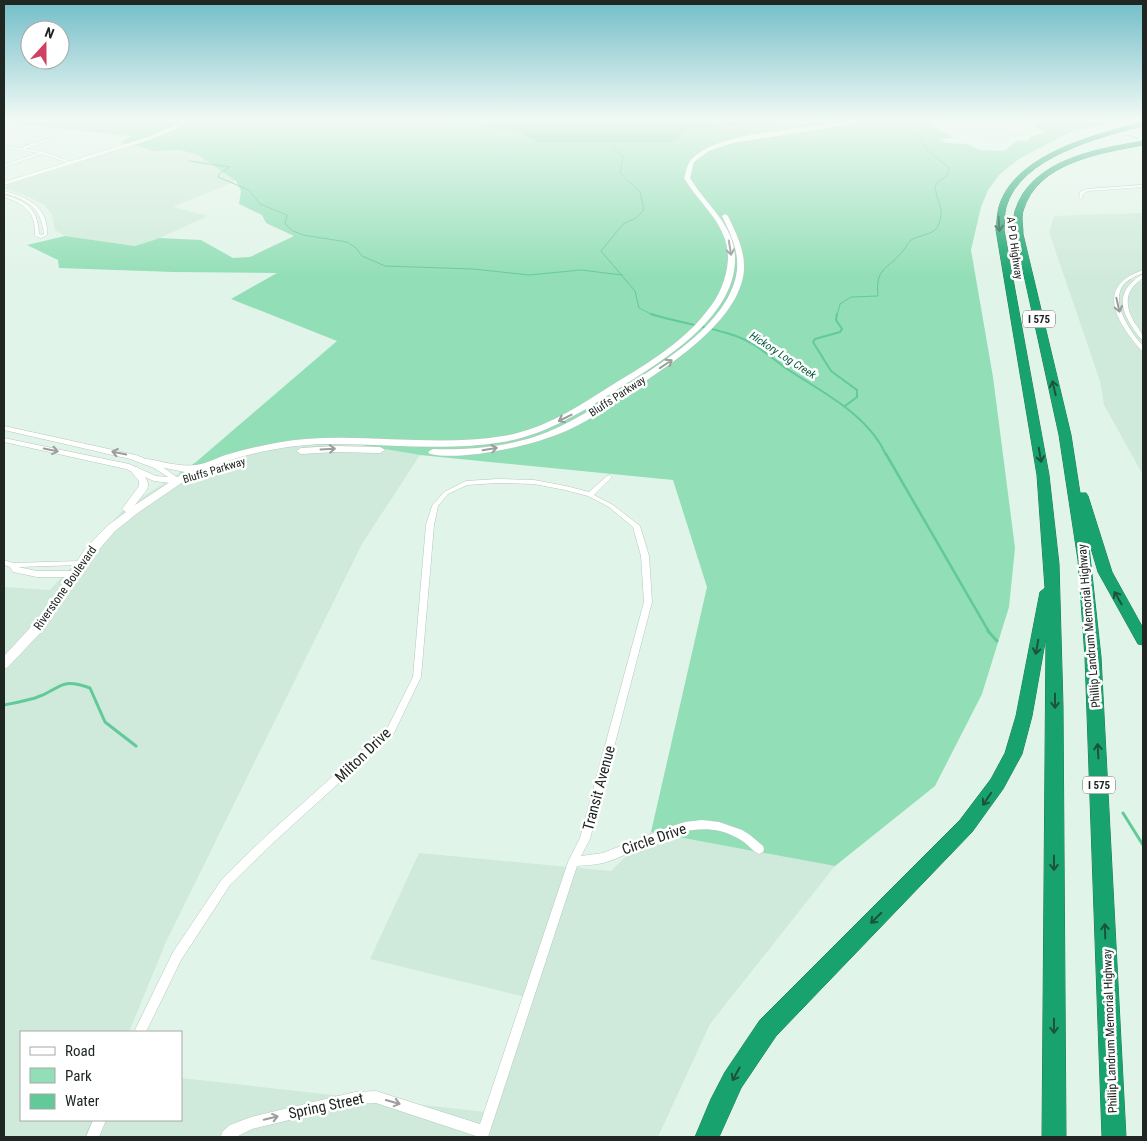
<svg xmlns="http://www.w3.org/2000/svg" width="1147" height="1141" viewBox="0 0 1147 1141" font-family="'Roboto Condensed',sans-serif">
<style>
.built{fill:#cfeada}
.green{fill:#92deb6}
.water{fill:#62ca98}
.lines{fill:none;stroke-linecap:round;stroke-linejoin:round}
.stream-far3{stroke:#62ca98;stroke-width:1}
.stream-far2{stroke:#62ca98;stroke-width:2}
.stream-far1{stroke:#62ca98;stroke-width:2.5}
.stream{stroke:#62ca98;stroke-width:3}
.minor-casing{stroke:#b6c8bd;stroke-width:1}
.tertiary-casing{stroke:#b6c8bd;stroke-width:1}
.secondary-casing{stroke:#b6c8bd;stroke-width:1}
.motorway-casing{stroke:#1b7854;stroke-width:1}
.minor{fill:#fff;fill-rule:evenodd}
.tertiary{fill:#fff;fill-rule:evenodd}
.secondary{fill:#fff;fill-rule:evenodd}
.motorway{fill:#18a36e;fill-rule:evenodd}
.oneway{stroke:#1d523d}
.oneway2{stroke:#9b9e9c}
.labels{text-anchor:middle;stroke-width:5;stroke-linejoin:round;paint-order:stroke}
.far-street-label{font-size:11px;fill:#202723;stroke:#fff}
.shield{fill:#fff;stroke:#636865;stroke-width:1}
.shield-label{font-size:11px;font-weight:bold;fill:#202723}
.far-water-label{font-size:11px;font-style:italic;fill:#015939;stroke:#fff}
.street-label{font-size:12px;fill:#202723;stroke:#fff}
.near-street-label{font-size:15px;fill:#202723;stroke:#fff}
</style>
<rect width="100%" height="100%" fill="#e1f4e9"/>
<path class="built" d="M 764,119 L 837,119 L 803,124 L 787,125 Z
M 135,145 L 153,151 L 180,150 L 198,155 L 236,181 L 173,207 L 208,216 L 160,238 L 135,246 L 65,236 L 55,230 L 52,215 L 45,205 L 22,194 L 4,188 L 7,185 Z
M 1143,213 L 1143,273 L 1131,279 L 1143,282 L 1143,475 L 1104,405 L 1100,381 L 1049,232 L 1054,216 Z
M 355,444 L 420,455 L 362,544 L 166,942 L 129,1032 L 21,1032 L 21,1120 L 181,1120 L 181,1078 L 486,1112 L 525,997 L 370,959 L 419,853 L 611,871 L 651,832 L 835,866 L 710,1024 L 658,1137 L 4,1137 L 4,587 L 50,590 L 124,509 L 178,474 L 249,452 L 291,445 Z"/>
<path class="green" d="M 4,119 L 426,119 L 452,127 L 472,126 L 519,133 L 538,142 L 669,142 L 678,139 L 685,130 L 729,120 L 713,119 L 764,119 L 787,125 L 803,124 L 837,119 L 920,119 L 954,138 L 940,139 L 947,143 L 967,144 L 980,150 L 1004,151 L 1018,140 L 1027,141 L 1032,136 L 1044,133 L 1027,119 L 1124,119 L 1068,133 L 1019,159 L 1000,174 L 988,190 L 981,207 L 971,250 L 993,377 L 1015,548 L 1009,607 L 982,694 L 935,786 L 835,866 L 651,832 L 707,587 L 673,480 L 420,455 L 355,444 L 291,445 L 249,452 L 178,474 L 196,462 L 337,341 L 231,299 L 277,273 L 173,272 L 59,268 L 58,260 L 27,245 L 65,236 L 135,246 L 160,238 L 201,240 L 233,258 L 250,257 L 294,236 L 266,223 L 262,215 L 239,204 L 241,191 L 236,181 L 198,155 L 180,150 L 153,151 L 135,145 L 120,143 L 132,136 L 4,123 Z"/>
<path class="water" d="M 426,119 L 713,119 L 729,120 L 746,125 L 685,130 L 678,139 L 669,142 L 538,142 L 519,133 L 472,126 L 452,127 Z"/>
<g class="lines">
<path class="stream-far3" d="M 1081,119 L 1097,125
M 1127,135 L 1137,138
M 617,141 L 614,144 L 614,150 L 623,156 L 620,173 L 640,192 L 644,210 L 636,218 L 623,224 L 601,251 L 635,291 L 639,308 L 655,316
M 189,161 L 230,167 L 220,173 L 218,177 L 249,190 L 260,204 L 287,215 L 285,224 L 293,231 L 303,235 L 347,242 L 356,248 L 362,256 L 385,266 L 473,269 L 529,275 L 581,270 L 622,275
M 837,316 L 840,304 L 851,297 L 878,296 C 875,268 887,270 902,252 C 906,248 907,243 911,240 C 919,235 934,235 938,226 C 946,208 936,202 935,186 L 940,180 L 946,177 L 949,168 L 927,150 L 919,135 L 912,131 L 902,119"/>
<path class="stream-far2" d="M 651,314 C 679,323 708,326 736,336 C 756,343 770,357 787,369 C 822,392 869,415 886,455
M 837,314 L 836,320 L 842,329 L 840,332 L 815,339 L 813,342 L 831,371 L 857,390 L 857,397 L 845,406"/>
<path class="stream-far1" d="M 886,454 L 989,632"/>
<path class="stream" d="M 988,631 L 997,641
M 4,705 C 14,703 25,701 35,698 C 62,689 58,677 90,688 L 105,722 L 136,746
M 1123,813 L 1143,845"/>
<g class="minor-casing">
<path id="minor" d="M 951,119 L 955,119 L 964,123 L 1005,122 L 1001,119 L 1004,119 L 1022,135 L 987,137 ZM 1007,124 L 1018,134 L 988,135 L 967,125 Z
M 48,138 L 51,139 L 25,149 L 43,152 L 71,162 L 71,164 L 42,154 L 4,167 L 4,165 L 38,153 L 4,147 L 4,145 L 23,149 L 23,147 Z
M 1143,185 L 1143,187 L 1088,191 L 1083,194 L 1082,199 L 1079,198 L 1080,192 L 1087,189 Z
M 4,191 C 27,197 49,207 47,235 L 41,238 L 35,236 C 35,231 35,225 33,219 C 29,206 16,201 4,197 L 4,195 C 27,201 38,209 39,234 L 41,235 L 44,234 C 41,207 28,200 4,193 Z
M 1143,270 L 1143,273 C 1136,276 1128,279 1123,285 C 1110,304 1131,332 1143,346 L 1143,351 L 1141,350 C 1117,322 1094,287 1143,270 Z
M 1141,275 L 1143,275 L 1143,278 C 1125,290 1124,304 1134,322 C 1138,328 1143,333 1143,340 L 1141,339 C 1123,316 1111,295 1141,275 Z
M 609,475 L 611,476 L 612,477 L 594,495 L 613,505 L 640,526 L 649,556 L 652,602 L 590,839 L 581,856 L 603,853 L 669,827 L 685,822 L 702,820 L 719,822 L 742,830 L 750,835 L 763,846 L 764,849 L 763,852 L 759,854 C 753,851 749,846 744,842 C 737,837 728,833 720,831 C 678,822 641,852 603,863 C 595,865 585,865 577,866 L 488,1137 L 476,1137 L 476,1136 L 376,1103 L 355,1104 L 252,1129 L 240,1135 L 237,1137 L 221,1137 L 222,1132 L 230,1125 L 251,1117 L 355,1092 L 376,1091 L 480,1124 L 568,862 L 580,838 L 644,602 L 641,556 L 633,527 L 609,507 L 588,496 L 565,490 L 534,484 L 497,483 L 467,485 L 448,494 L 438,506 L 434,525 L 421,677 L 394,733 L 274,842 L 230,885 L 181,960 L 146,1032 L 134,1032 L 173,952 L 222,879 L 266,836 L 388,727 L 413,677 L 426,525 L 432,506 L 444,492 L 466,481 L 497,479 L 534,480 L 566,486 L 589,492 L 607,476 Z
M 4,560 L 13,563 L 80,561 L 84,563 L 80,565 L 18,567 L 37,571 L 73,571 L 77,574 L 73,577 L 37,577 L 13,572 L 10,567 L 4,565 Z
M 93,1120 L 106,1120 L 99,1137 L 86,1137 Z"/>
</g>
<g class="tertiary-casing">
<path id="tertiary" d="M 186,119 L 190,119 L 178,128 L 152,139 L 4,185 L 4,182 L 148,137 L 174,126 Z
M 4,426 L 136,455 L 160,465 L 182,481 L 178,484 L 154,481 L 126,469 L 4,442 L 4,438 L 129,464 L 156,476 L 168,477 L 154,468 L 130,459 L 4,430 Z"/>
</g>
<g class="secondary-casing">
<path id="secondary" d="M 854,119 L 860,119 L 840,126 L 732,143 L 709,151 L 694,162 L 690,178 C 706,205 735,225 735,259 C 735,319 660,362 615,391 C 580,413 545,435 503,442 C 444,452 385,443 326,444 C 282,445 238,455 198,472 L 231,461 L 236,464 L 234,466 L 183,482 L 139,512 L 115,531 L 83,568 L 44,629 L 8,667 L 4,669 L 4,656 L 41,616 L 85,549 L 107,526 L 126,512 L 122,509 L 139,486 L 139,481 L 129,469 L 131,467 L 137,467 C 154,487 150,485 135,505 L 185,472 L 145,464 L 143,462 L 145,460 L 148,459 C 164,462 180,467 196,465 C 207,464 218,457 229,454 C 254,447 280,441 306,439 C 372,434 438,447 503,436 C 542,430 576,408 609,387 C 643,366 682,344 707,311 C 719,297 727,278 728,259 C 729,225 700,205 684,178 C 686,173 687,164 691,160 C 720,128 812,131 854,119 Z
M 725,214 L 728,216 C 736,233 745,250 744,270 C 740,321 669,365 631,391 C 606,408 584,425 556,435 C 525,447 462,461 430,454 L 428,452 L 433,449 C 467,450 502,447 534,437 C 570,425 597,406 627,386 C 666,360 731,321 737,270 C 739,250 730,233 722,216 Z
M 335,446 L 380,447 L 385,450 L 380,453 L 335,452 L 301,454 L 296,451 L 301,448 Z"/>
</g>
<g class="motorway-casing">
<path id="motorway" d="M 1143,122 L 1143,126 C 1100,137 1020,157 1006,207 C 1004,214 1005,223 1004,230 L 1049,475 L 1059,564 L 1063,706 L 1066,1137 L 1042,1137 L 1046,637 L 1032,716 L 1022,754 L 1003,789 L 972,832 L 776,1036 L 741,1088 L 719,1137 L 695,1137 L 711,1099 L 725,1072 L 760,1020 L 960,820 L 991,779 L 1005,753 L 1016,716 L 1040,592 L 1045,588 L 1037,475 L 996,230 C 997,223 997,214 999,207 C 1014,154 1097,134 1143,122 Z
M 1143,141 L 1143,145 C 1101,153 1037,162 1023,211 C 1021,218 1023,226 1023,234 L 1071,435 L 1080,493 L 1086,493 L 1088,496 L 1112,572 L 1143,628 L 1143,645 L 1138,644 L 1098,572 L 1088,538 L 1101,657 L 1126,1137 L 1102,1137 L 1085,657 L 1078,560 L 1059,435 L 1015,234 C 1015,227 1013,218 1015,211 C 1031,159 1098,149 1143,141 Z"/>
</g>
<use href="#minor" class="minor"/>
<use href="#tertiary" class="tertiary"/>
<use href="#secondary" class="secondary"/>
<use href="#motorway" class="motorway"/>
</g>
<defs><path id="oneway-shaft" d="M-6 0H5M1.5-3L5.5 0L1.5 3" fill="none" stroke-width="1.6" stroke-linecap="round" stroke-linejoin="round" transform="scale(1.25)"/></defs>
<g class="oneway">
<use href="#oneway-shaft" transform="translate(999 224) rotate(86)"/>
<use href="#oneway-shaft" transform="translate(1054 388) rotate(-103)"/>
<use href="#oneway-shaft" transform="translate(1040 455) rotate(80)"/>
<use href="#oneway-shaft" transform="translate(1118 598) rotate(-120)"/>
<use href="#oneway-shaft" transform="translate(1037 647) rotate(100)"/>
<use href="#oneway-shaft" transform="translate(1055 701) rotate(90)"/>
<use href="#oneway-shaft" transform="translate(1098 751) rotate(-93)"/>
<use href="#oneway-shaft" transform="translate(987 799) rotate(124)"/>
<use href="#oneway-shaft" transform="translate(1054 863) rotate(90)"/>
<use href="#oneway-shaft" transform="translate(876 918) rotate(135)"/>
<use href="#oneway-shaft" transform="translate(1105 931) rotate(-92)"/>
<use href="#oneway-shaft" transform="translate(1054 1026) rotate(90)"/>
<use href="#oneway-shaft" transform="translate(736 1074) rotate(119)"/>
</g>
<g class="oneway2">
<use href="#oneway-shaft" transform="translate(730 248) rotate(81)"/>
<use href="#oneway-shaft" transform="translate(1118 305) rotate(77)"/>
<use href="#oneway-shaft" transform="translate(666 364) rotate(-34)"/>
<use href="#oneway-shaft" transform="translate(565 418) rotate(154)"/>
<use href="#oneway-shaft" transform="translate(328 449) rotate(-3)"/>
<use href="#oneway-shaft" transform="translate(490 449) rotate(-9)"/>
<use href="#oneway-shaft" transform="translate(51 450) rotate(12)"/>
<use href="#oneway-shaft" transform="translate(119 453) rotate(-168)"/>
<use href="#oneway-shaft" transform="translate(393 1102) rotate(16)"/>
<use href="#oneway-shaft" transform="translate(271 1118) rotate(-13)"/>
</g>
<linearGradient id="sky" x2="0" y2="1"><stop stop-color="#72bdc8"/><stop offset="0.43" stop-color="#f2faf5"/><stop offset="1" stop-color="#f2faf5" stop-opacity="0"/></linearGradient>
<rect width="1147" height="278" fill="url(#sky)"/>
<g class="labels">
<g class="far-street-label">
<text transform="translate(1015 248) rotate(82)" y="4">A P D Highway</text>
<text transform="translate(617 396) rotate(-33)" y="4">Bluffs Parkway</text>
<text transform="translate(214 470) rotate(-17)" y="4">Bluffs Parkway</text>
</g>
<g class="shield">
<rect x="1023" y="310.5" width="32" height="17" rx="4"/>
<rect x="1083" y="776.5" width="32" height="17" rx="4"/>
</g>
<g class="shield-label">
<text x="1039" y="323">I 575</text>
<text x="1099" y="789">I 575</text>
</g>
<g class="far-water-label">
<text transform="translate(783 355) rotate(33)" y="4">Hickory Log Creek</text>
</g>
<g class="street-label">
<text transform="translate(65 588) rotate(-55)" y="4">Riverstone Boulevard</text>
<text transform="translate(1089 626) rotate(-95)" y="4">Phillip Landrum Memorial Highway</text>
<text transform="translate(1110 1031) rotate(-92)" y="4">Phillip Landrum Memorial Highway</text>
</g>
<g class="near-street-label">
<text transform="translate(363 755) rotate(-44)" y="5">Milton Drive</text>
<text transform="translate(599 788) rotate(-75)" y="5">Transit Avenue</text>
<text transform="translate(654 839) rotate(-19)" y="5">Circle Drive</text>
<text transform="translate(326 1106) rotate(-12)" y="5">Spring Street</text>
</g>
</g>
<rect width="1147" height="1141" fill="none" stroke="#202723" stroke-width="10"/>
<rect x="20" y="1031" width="162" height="90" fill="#ffffff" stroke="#a6a9a7"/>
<rect x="30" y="1047" width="25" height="8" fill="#ffffff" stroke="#a6a9a7"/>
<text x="65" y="1056" font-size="15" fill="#202723">Road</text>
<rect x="30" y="1068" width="25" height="15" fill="#92deb6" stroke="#a6a9a7"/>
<text x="65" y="1081" font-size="15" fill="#202723">Park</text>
<rect x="30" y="1094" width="25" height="15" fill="#62ca98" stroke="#a6a9a7"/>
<text x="65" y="1106" font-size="15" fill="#202723">Water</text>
<g transform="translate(45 45) rotate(21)"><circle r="24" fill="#ffffff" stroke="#a6a9a7"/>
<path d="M0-4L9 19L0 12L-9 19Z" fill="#d04063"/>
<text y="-8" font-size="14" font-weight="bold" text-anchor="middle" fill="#202723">N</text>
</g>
</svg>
